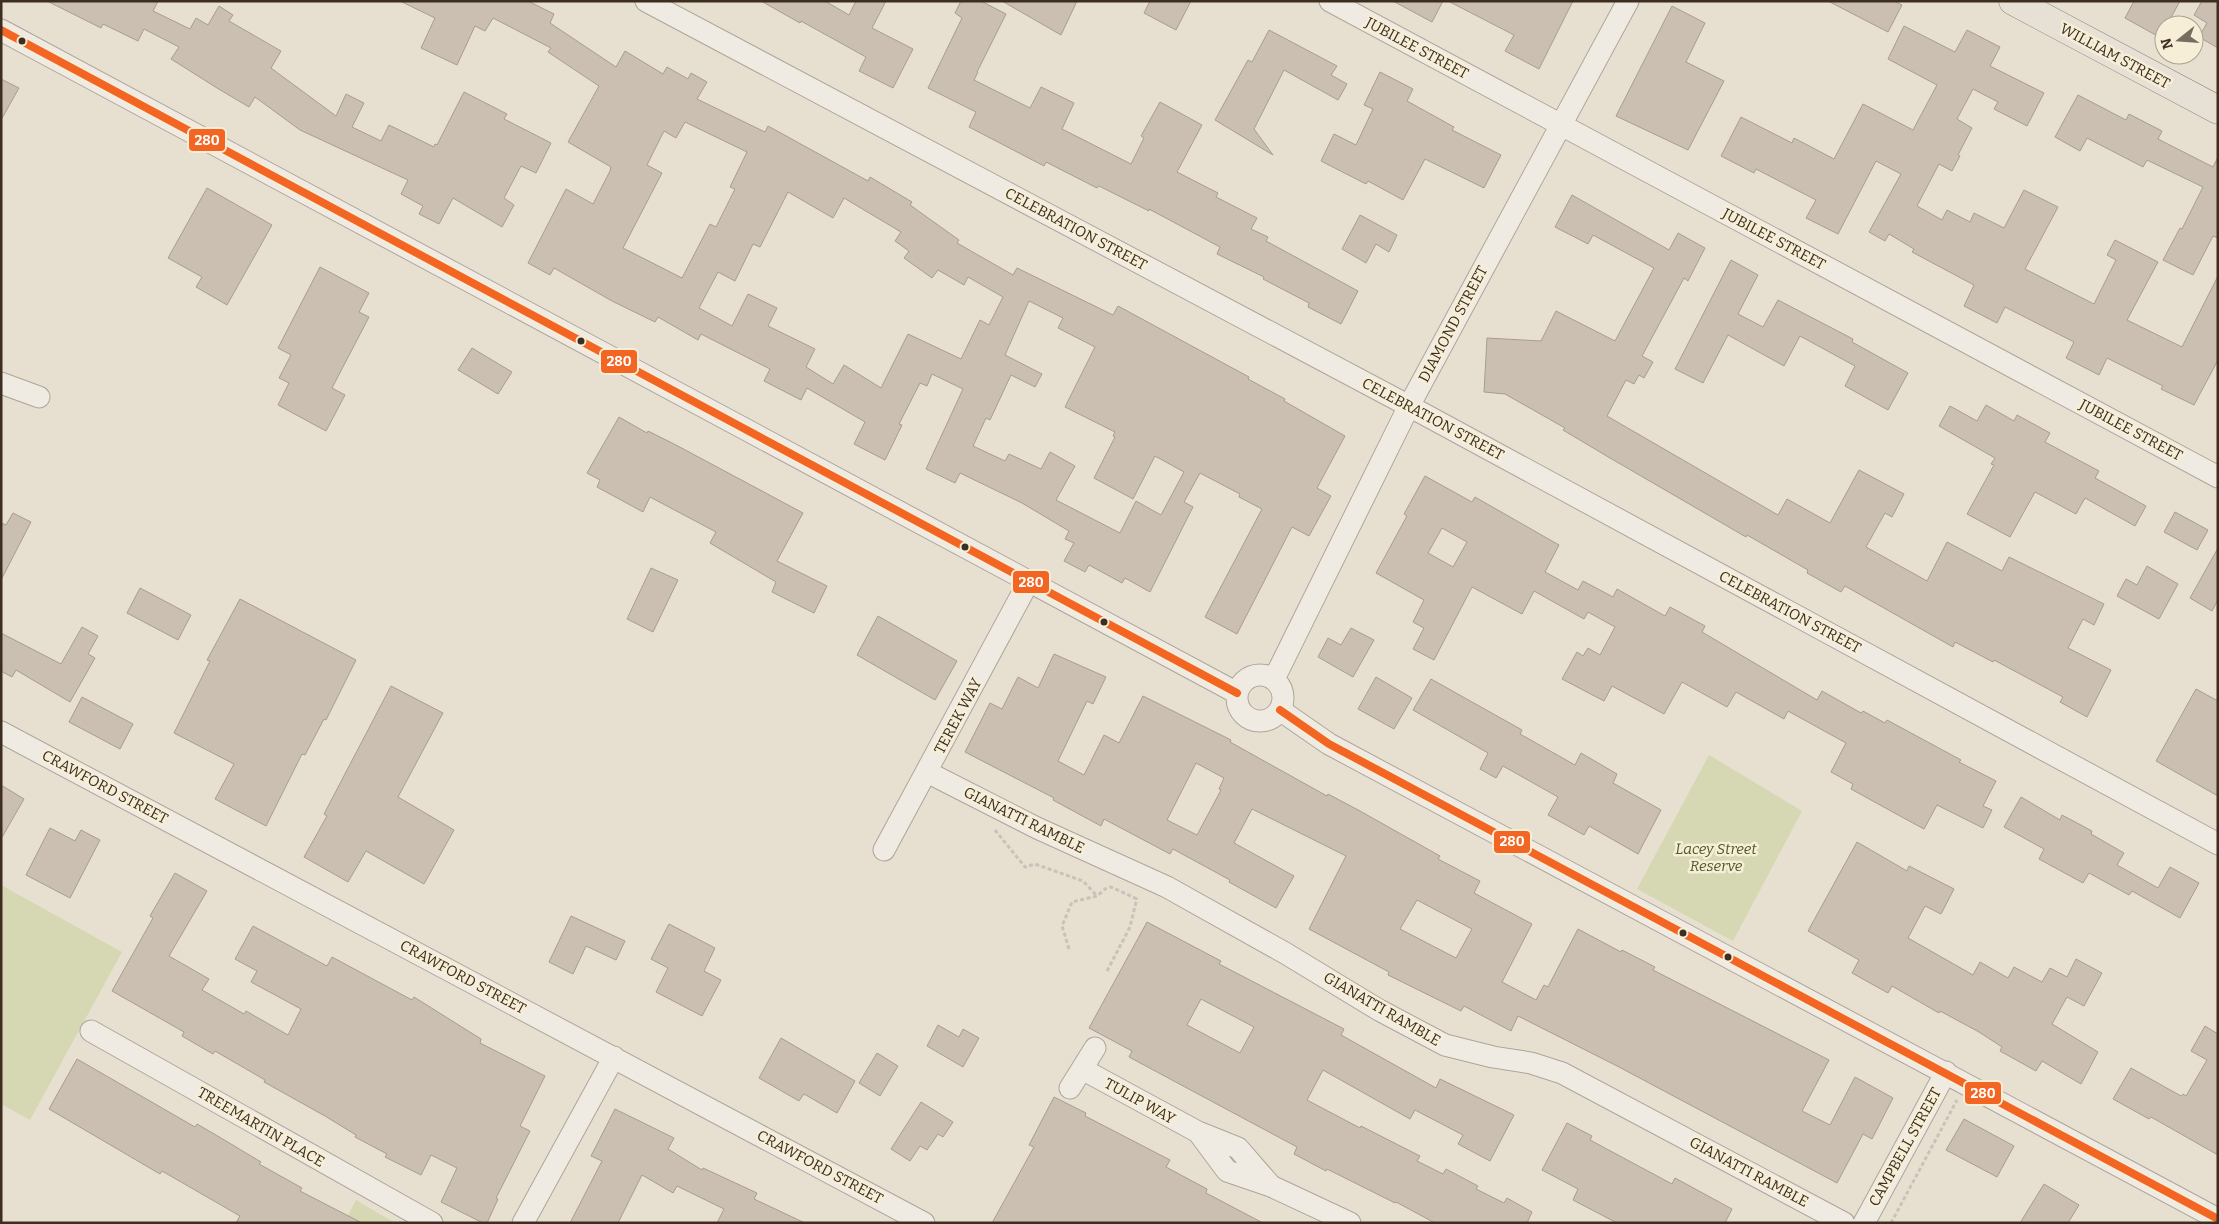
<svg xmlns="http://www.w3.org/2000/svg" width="2219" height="1224" viewBox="0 0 2219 1224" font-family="Bitter,serif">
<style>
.green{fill:#d6d7b3}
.building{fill:#cbbfb2;stroke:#a89c90;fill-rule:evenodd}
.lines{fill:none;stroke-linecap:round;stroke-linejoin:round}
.street-casing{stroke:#ada599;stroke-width:23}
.primary-casing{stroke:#928b80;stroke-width:29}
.path{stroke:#c8c2b9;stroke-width:3;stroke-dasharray:4 2.5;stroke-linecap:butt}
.street{stroke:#efebe3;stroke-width:21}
.primary{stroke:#e6e1d4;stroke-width:28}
.bus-1-casing{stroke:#f7eed8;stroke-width:11}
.bus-1{stroke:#f26522;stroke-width:8}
.bus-dot{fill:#3d2e20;stroke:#f7eed8;stroke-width:2}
.labels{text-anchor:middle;stroke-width:5;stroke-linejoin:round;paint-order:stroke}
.street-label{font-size:15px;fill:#3d2e20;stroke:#f7eed8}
.park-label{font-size:15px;font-style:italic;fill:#4d5a26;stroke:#f7eed8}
.line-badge{stroke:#f7eed8;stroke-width:2}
.badge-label{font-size:14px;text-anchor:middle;font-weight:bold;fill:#fff}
</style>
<rect width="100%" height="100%" fill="#e7e0d1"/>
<path class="green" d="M 1709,755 L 1802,811 L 1733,941 L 1637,889 Z
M 1,885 L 122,952 L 30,1120 L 1,1104 Z
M 356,1200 L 395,1223 L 344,1223 Z"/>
<path class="building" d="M 47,1 L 158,1 L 153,11 L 190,29 L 196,18 L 208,25 L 219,6 L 233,15 L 229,21 L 281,51 L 271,68 L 336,116 L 346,94 L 364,103 L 352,127 L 381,141 L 389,125 L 434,147 L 435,144 L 437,145 L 464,92 L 507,114 L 504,119 L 551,143 L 536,173 L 521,166 L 504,198 L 514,205 L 502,227 L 453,198 L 439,224 L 419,214 L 423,206 L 401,194 L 408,180 L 300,130 L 255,97 L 249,107 L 217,88 L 171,59 L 179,47 L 144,29 L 138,41 L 103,24 L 101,28 Z
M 400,1 L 528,1 L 554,14 L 550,23 L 616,67 L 625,51 L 663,74 L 667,67 L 688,79 L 691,73 L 707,82 L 697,99 L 765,132 L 768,126 L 868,181 L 870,177 L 912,202 L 910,205 L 959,240 L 957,243 L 1013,275 L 1017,268 L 1113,315 L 1118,306 L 1249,377 L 1248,379 L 1285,399 L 1284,401 L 1345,436 L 1317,488 L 1331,496 L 1309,536 L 1292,527 L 1237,634 L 1205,617 L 1262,509 L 1239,497 L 1240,494 L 1200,473 L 1184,502 L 1193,507 L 1150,592 L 1125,578 L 1122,583 L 1089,565 L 1085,572 L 1064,561 L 1074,543 L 1065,539 L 1069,531 L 1022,503 L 960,473 L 955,483 L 926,469 L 963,389 L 932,374 L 927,386 L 920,383 L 899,424 L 902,425 L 885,460 L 854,444 L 865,422 L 807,388 L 801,400 L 764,381 L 770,369 L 701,334 L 698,340 L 658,317 L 655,322 L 612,301 L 554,268 L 550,275 L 528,263 L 566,189 L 593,204 L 610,171 L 611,167 L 568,142 L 599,86 L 548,52 L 551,48 L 493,18 L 485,31 L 475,26 L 457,65 L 421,48 L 435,18 ZM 685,122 L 747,152 L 730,187 L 735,189 L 716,227 L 710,224 L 682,278 L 623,248 L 662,173 L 647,165 L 664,131 L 676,138 ZM 788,192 L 833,218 L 844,198 L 901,232 L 895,241 L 909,251 L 904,258 L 932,278 L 938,270 L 964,285 L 968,277 L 1003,297 L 989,325 L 980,320 L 961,359 L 908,334 L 881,388 L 844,365 L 833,384 L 806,367 L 815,349 L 768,326 L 777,308 L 748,294 L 732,326 L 699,308 L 718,272 L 735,281 L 753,244 L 760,247 ZM 1029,301 L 1063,318 L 1058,328 L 1095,347 L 1065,407 L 1115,432 L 1113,436 L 1115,437 L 1094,478 L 1133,499 L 1155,456 L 1184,472 L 1161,515 L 1136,501 L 1120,533 L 1056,500 L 1075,466 L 1050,452 L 1041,469 L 1009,454 L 1005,461 L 973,446 L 986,418 L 990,420 L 1011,375 L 1035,387 L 1042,374 L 1005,355 Z
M 761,1 L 825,1 L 849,15 L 856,1 L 886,1 L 872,28 L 913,49 L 893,88 L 859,71 L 866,57 L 801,21 L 800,23 Z
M 961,1 L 981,1 L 1006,14 L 977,72 L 978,72 L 974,80 L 1030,108 L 1041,87 L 1074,103 L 1062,129 L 1131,164 L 1144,138 L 1141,136 L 1160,102 L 1202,125 L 1177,172 L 1218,193 L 1216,197 L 1257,218 L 1251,229 L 1268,237 L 1266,241 L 1358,291 L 1341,324 L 1308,307 L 1309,303 L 1263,279 L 1264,277 L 1217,254 L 1220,247 L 1149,209 L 1149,211 L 1099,186 L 1097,188 L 1046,162 L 1044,166 L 969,127 L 976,112 L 928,88 L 962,18 L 955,13 Z
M 1002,1 L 1077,1 L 1061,35 Z
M 1150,1 L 1191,1 L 1176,30 L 1144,13 Z
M 1393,1 L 1443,1 L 1432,22 Z
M 1448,1 L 1573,1 L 1539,69 L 1505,51 L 1514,35 Z
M 1828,1 L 1894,1 L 1902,5 L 1888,32 Z
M 2134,1 L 2180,1 L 2167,25 L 2164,25 L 2164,31 L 2161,38 L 2125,18 Z
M 2202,1 L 2218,1 L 2218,48 L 2199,37 L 2207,23 L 2194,15 Z
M 1672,6 L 1705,23 L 1686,62 L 1724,81 L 1688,150 L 1616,116 Z
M 1904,26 L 1955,52 L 1967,30 L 2000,47 L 1990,66 L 2044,93 L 2027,126 L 1994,109 L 1998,102 L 1973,89 L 1957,119 L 1972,128 L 1958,155 L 1960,156 L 1952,171 L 1939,164 L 1917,206 L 1942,220 L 1947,210 L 1970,222 L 1974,213 L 2004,228 L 2024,190 L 2058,207 L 2025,269 L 2094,304 L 2116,260 L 2107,255 L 2115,240 L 2158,262 L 2127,320 L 2182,347 L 2218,276 L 2218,360 L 2194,405 L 2161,389 L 2163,386 L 2107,358 L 2099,375 L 2066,358 L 2074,342 L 2005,307 L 1997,323 L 1964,306 L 1974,285 L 1912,252 L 1914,249 L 1889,234 L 1885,241 L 1869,232 L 1901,174 L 1876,161 L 1838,234 L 1806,218 L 1816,200 L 1756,169 L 1754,173 L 1721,156 L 1741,117 L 1792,143 L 1794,138 L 1834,159 L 1863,104 L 1913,130 L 1937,85 L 1888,59 Z
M 1269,30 L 1337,66 L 1331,75 L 1347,84 L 1338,100 L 1284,70 L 1254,129 L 1273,155 L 1215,120 L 1248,60 L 1252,62 Z
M 1380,72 L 1413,89 L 1407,101 L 1454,127 L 1452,130 L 1501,155 L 1484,188 L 1425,159 L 1403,200 L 1368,181 L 1366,184 L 1321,161 L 1334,134 L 1356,145 L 1373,109 L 1364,105 Z
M 1,79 L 19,88 L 1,120 Z
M 2078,95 L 2126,120 L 2129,114 L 2162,131 L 2158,139 L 2213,167 L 2218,157 L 2218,238 L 2213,236 L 2193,275 L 2163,260 L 2180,228 L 2182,229 L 2203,187 L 2147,160 L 2143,167 L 2087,138 L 2080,151 L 2055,137 Z
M 207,188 L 272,225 L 227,305 L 196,287 L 202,277 L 168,258 Z
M 1572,195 L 1669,250 L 1678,233 L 1705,248 L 1688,281 L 1684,278 L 1642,356 L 1653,362 L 1644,378 L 1639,375 L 1634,384 L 1626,380 L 1607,416 L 1778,515 L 1787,499 L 1830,523 L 1859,470 L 1904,494 L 1892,517 L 1885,513 L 1866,547 L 1927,581 L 1947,542 L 2002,571 L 2009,557 L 2104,604 L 2094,625 L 2083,619 L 2068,648 L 2111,670 L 2087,717 L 2060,702 L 2063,697 L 1994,660 L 1993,662 L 1955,642 L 1953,647 L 1845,586 L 1841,592 L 1807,573 L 1808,570 L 1747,535 L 1746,537 L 1610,458 L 1563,430 L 1565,428 L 1505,394 L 1484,392 L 1487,338 L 1541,341 L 1556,311 L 1615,341 L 1654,268 L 1593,235 L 1588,244 L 1555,227 Z
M 1360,215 L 1397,235 L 1389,252 L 1376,244 L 1366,263 L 1342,249 Z
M 1731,260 L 1758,275 L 1738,314 L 1763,327 L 1778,300 L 1853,339 L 1852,342 L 1908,373 L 1888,410 L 1845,386 L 1855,366 L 1800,336 L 1784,366 L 1728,335 L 1703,383 L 1675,369 Z
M 320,267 L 369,293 L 359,312 L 369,317 L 332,388 L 345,395 L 326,431 L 278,405 L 289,383 L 279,378 L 291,355 L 278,348 Z
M 472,348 L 512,372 L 498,394 L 458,370 Z
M 1986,405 L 2014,421 L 2017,415 L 2050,433 L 2045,442 L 2099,471 L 2095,478 L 2146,506 L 2135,526 L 2085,498 L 2076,514 L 2035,492 L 2010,537 L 1967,514 L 1994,465 L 1991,464 L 1995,458 L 1939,426 L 1950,406 L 1977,421 Z
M 619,417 L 647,433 L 648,431 L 676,445 L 803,513 L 777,561 L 827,586 L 814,613 L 772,592 L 776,582 L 710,543 L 716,532 L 650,497 L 643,512 L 597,487 L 600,480 L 587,473 Z
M 1425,476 L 1472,502 L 1475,497 L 1559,545 L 1545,572 L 1578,590 L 1583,581 L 1613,597 L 1617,589 L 1665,616 L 1670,607 L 1705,626 L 1702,632 L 1817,700 L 1822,691 L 1861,713 L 1863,711 L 1885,723 L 1887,720 L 1961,760 L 1959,762 L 1996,781 L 1983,806 L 1992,810 L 1983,828 L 1937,805 L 1924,829 L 1900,816 L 1851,789 L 1853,784 L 1831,772 L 1846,743 L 1788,711 L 1784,719 L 1736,692 L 1727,707 L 1682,682 L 1664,714 L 1612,686 L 1604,701 L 1562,679 L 1577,652 L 1583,656 L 1588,648 L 1600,655 L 1615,627 L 1588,612 L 1584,619 L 1534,591 L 1522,614 L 1472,587 L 1434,660 L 1413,649 L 1424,628 L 1413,622 L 1424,600 L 1376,573 L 1407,516 L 1404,514 ZM 1442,528 L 1467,542 L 1453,567 L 1428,553 Z
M 2175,512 L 2208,530 L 2197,550 L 2164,532 Z
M 13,513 L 31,522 L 1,580 L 1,523 L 6,525 Z
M 2218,548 L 2218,600 L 2212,611 L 2190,598 Z
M 2147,566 L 2178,584 L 2159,619 L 2117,596 L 2126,579 L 2137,585 Z
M 651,568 L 678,580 L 653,632 L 627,619 Z
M 140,588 L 191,615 L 178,640 L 127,613 Z
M 240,599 L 356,660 L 326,720 L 324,719 L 305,755 L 302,754 L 266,826 L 215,799 L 234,764 L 174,733 L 210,661 L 207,660 Z
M 878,616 L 957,661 L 935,700 L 857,655 Z
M 82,627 L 98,636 L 88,654 L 95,658 L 70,702 L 16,670 L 12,677 L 1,671 L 1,633 L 61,664 Z
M 1351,628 L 1374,640 L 1353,677 L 1318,657 L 1328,638 L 1341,645 Z
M 1054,654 L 1106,677 L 1093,704 L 1087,701 L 1058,761 L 1084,775 L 1104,735 L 1119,743 L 1143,696 L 1231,740 L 1230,742 L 1327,796 L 1328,794 L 1360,811 L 1440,856 L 1438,859 L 1480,881 L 1474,893 L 1532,924 L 1502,982 L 1536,1000 L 1544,985 L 1548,987 L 1578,929 L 1621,952 L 1622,950 L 1655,967 L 1653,970 L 1829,1060 L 1802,1111 L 1830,1125 L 1855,1077 L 1893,1098 L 1872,1139 L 1863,1134 L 1837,1183 L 1619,1067 L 1518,1016 L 1511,1031 L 1464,1006 L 1461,1011 L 1388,975 L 1389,972 L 1309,929 L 1346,856 L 1252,809 L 1234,843 L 1294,876 L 1276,908 L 1229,882 L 1230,880 L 1173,849 L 1170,854 L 1104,819 L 1101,826 L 1053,800 L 1054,798 L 965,752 L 990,703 L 1002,709 L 1018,677 L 1038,688 ZM 1196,763 L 1224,778 L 1219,789 L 1221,790 L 1197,835 L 1167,820 ZM 1417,900 L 1472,929 L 1456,958 L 1400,929 Z
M 1376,677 L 1412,698 L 1394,729 L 1358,709 Z
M 1431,679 L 1522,730 L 1520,734 L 1575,765 L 1581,753 L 1617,774 L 1613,783 L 1661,810 L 1638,854 L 1589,826 L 1584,835 L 1548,815 L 1558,797 L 1503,766 L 1496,778 L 1480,769 L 1488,753 L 1413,710 Z
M 391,686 L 443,713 L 398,797 L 454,830 L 424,884 L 366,851 L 348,882 L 304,857 L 327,816 L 324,814 Z
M 2196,689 L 2218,701 L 2218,796 L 2156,761 Z
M 82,697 L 133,724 L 120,749 L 69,722 Z
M 1,785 L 24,799 L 1,839 Z
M 2021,797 L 2060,820 L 2062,815 L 2092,831 L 2091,834 L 2124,853 L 2117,865 L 2158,888 L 2170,867 L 2199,883 L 2180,918 L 2132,891 L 2129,895 L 2089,873 L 2083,883 L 2039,859 L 2044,849 L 2004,827 Z
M 50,828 L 75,841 L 81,830 L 100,840 L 70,898 L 26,875 Z
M 1857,842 L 1907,871 L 1909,866 L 1954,889 L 1941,914 L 1925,906 L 1908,938 L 1973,975 L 1980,962 L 2008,978 L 2014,967 L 2042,982 L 2050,968 L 2067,977 L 2076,959 L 2102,973 L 2084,1006 L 2067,997 L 2052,1024 L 2098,1052 L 2081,1084 L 2042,1061 L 2036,1071 L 2000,1051 L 2002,1047 L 1979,1032 L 1940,1011 L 1939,1013 L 1892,986 L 1888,993 L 1852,973 L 1859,960 L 1808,931 Z
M 175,873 L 207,891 L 169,956 L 209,979 L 202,990 L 244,1014 L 246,1011 L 288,1035 L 301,1009 L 251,982 L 257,971 L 235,959 L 253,926 L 327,966 L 332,957 L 412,1000 L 414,997 L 481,1039 L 480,1043 L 545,1076 L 520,1126 L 530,1131 L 496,1198 L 498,1199 L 487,1223 L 483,1223 L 441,1202 L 457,1168 L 431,1155 L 421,1175 L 385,1157 L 387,1154 L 355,1137 L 356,1135 L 325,1116 L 264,1082 L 265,1080 L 215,1051 L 213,1054 L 182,1036 L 184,1032 L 112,991 L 153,918 L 150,916 Z
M 571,916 L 625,941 L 616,960 L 586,946 L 573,974 L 549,962 Z
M 1147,922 L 1221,961 L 1219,964 L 1344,1029 L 1341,1035 L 1436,1088 L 1440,1079 L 1514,1115 L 1490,1161 L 1458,1144 L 1463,1135 L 1415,1110 L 1410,1119 L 1323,1070 L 1307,1100 L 1360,1128 L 1361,1126 L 1420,1156 L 1417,1161 L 1443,1174 L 1446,1169 L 1478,1186 L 1476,1189 L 1504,1203 L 1507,1198 L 1532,1212 L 1527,1223 L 1435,1223 L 1396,1202 L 1395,1203 L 1327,1169 L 1326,1171 L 1294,1154 L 1297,1147 L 1129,1057 L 1132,1051 L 1089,1028 ZM 1201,999 L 1254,1027 L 1240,1053 L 1187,1025 Z
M 669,924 L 715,948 L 704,971 L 721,980 L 702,1016 L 656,992 L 668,968 L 651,959 Z
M 938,1025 L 959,1037 L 963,1029 L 979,1038 L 963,1067 L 927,1046 Z
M 2205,1026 L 2218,1034 L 2218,1155 L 2151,1117 L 2149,1119 L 2113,1099 L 2131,1068 L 2181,1096 L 2183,1094 L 2186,1096 L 2207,1060 L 2191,1051 Z
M 781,1038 L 855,1081 L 837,1113 L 804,1094 L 799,1101 L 759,1078 Z
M 877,1053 L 898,1066 L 880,1096 L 859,1083 Z
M 77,1059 L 195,1127 L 197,1124 L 221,1138 L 261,1162 L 259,1164 L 302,1188 L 300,1191 L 362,1223 L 236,1223 L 240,1216 L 162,1171 L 160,1174 L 49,1109 Z
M 1054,1097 L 1086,1113 L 1085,1116 L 1170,1160 L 1166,1167 L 1207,1189 L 1206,1193 L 1263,1223 L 992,1223 L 1034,1147 L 1029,1145 Z
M 921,1102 L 953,1122 L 943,1137 L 938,1134 L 927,1150 L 920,1146 L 910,1161 L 891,1149 Z
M 615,1109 L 674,1138 L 668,1149 L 702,1170 L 703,1168 L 757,1193 L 754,1199 L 805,1223 L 717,1223 L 724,1209 L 677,1186 L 673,1193 L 642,1175 L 618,1223 L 570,1223 L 602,1161 L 591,1156 Z
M 1964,1119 L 2014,1146 L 1997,1177 L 1946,1150 Z
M 1567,1123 L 1592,1136 L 1590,1140 L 1672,1184 L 1675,1178 L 1732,1209 L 1725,1223 L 1617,1223 L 1573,1200 L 1578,1189 L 1542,1170 Z
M 2044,1184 L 2079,1205 L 2068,1223 L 2020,1223 Z"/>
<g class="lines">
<g class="street-casing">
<path id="street" d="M 646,1 L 1409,406 L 2218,844
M 1330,1 L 2218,477
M 1,30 L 1237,693
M 1,383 L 39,397
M1237 698a23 23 0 1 1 46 0a23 23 0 1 1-46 0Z
M 1274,679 L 1409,406 L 1628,1
M 1280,710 L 1329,744 L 2218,1219
M 1,732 L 924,1223
M 927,772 L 1037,828 L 1167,887 L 1285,953 L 1379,1010 L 1445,1045 L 1493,1057 L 1531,1063 L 1562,1073 L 1844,1223
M 884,850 L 1029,581
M 91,1031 L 432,1223
M 1082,1069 L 1198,1132 L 1238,1148 L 1271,1186
M 1070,1088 L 1095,1048
M 1198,1132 L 1227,1171 L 1271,1186 L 1350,1223
M 523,1223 L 614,1057
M 1864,1223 L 1946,1072"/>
</g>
<g class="primary-casing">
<path id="primary" d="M 2013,1 L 2218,110"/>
</g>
<path class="path" d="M 995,830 L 1025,867 L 1035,864 L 1083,881 L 1097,896
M 1069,949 L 1062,926 L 1072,902 L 1097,896 L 1105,889 L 1111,887 L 1137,899
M 1107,971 L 1130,927 L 1137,898
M 1891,1223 L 1957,1100"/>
<use href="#street" class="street"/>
<use href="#primary" class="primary"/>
<g class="bus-1-casing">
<path id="bus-1" d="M 1,30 L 1237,693
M 1280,710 L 1329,744 L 2218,1219"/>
</g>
<use href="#bus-1" class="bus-1"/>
</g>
<g class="bus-dot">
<circle cx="22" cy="41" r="4.5"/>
<circle cx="581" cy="341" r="4.5"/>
<circle cx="965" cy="547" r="4.5"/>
<circle cx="1104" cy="622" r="4.5"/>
<circle cx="1683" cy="933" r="4.5"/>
<circle cx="1728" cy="957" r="4.5"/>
</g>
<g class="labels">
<g class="street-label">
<text transform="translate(1417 48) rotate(28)" y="5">JUBILEE STREET</text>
<text transform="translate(2115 56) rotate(28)" y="5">WILLIAM STREET</text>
<text transform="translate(1076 229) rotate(28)" y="5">CELEBRATION STREET</text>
<text transform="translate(1774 239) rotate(28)" y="5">JUBILEE STREET</text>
<text transform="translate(1453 324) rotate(-62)" y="5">DIAMOND STREET</text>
<text transform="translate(1433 419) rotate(28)" y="5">CELEBRATION STREET</text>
<text transform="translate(2131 430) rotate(28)" y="5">JUBILEE STREET</text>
<text transform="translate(1790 612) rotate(28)" y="5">CELEBRATION STREET</text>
<text transform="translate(958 716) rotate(-62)" y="5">TEREK WAY</text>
<text transform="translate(105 787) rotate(28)" y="5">CRAWFORD STREET</text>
<text transform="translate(1024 820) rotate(26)" y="5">GIANATTI RAMBLE</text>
<text transform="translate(463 977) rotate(28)" y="5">CRAWFORD STREET</text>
<text transform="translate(1382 1009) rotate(30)" y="5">GIANATTI RAMBLE</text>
<text transform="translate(1140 1101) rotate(29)" y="5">TULIP WAY</text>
<text transform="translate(261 1127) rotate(30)" y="5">TREEMARTIN PLACE</text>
<text transform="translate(1905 1147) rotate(-61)" y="5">CAMPBELL STREET</text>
<text transform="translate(820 1167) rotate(28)" y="5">CRAWFORD STREET</text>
<text transform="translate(1749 1172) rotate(28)" y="5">GIANATTI RAMBLE</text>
</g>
<g class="park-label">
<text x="1716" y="854">Lacey Street<tspan x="1716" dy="17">Reserve</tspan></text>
</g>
</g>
<g class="line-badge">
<rect x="188" y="128" width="38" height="24" rx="5" fill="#f26522"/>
<rect x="600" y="349" width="38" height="25" rx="5" fill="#f26522"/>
<rect x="1012" y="570" width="38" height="24" rx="5" fill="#f26522"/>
<rect x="1493" y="830" width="38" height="24" rx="5" fill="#f26522"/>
<rect x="1964" y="1081" width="38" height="24" rx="5" fill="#f26522"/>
</g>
<g class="badge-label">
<text x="207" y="145">280</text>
<text x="619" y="366">280</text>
<text x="1031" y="587">280</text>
<text x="1512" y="846">280</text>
<text x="1983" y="1098">280</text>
</g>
<rect width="2219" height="1224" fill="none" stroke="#3d2e20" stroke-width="5"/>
<g transform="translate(2179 40) rotate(253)"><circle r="24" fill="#f7eed8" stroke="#ada18e"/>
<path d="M0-4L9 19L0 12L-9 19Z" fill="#786c5e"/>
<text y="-8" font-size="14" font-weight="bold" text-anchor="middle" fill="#3d2e20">N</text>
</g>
</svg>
